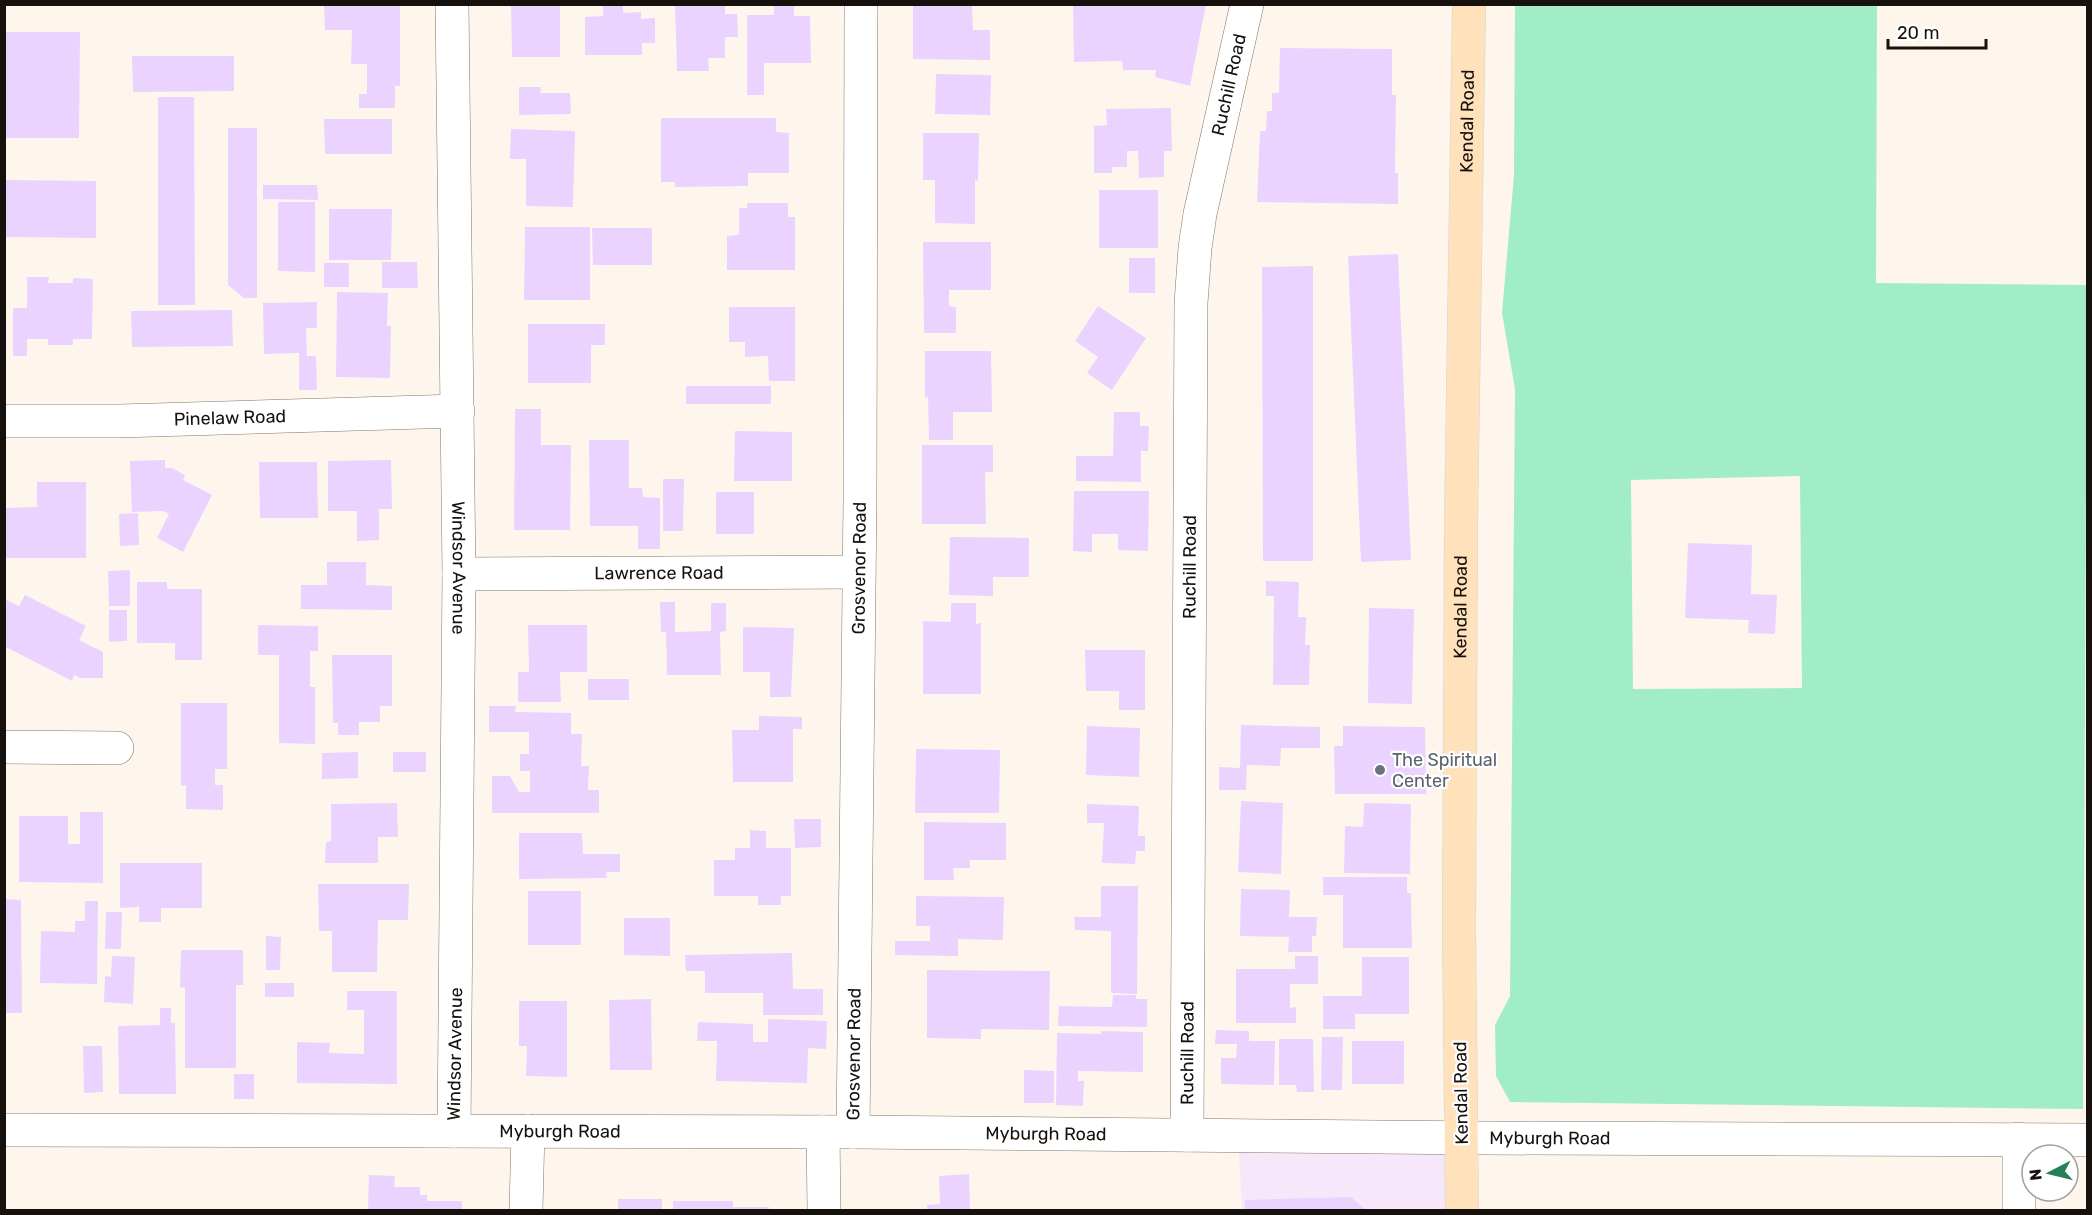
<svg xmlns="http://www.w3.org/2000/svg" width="2092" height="1215" viewBox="0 0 2092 1215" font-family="Rubik,sans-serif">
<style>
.commercial{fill:#f7e7fa}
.green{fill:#a1edc7;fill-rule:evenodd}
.building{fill:#ead3fe}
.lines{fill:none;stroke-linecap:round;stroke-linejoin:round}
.minor-casing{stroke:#827669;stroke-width:34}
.major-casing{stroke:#d5d4d3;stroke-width:34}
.minor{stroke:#fff;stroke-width:33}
.major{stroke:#ffe1bc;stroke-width:33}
.worship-dot{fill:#6b7280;stroke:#fff;stroke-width:2}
.labels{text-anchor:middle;stroke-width:4.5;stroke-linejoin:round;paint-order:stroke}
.street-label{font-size:18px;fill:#16110c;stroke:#fff}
.worship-label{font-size:18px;fill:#5b616d;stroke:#fff;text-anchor:start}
</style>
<rect width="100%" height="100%" fill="#fef6ed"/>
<path class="commercial" d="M 1238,1135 L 1461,1138 L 1462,1210 L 1242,1210 Z"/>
<path class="green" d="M 1515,5 L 1877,5 L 1876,283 L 2087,285 L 2083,1109 L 1510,1102 L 1496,1076 L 1495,1025 L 1510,996 L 1515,389 L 1502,313 L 1514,175 ZM 1800,476 L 1802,688 L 1633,689 L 1631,480 Z"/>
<path class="building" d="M 511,4 L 560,4 L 560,57 L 512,57 Z
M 675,4 L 725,4 L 725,14 L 737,14 L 738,37 L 725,37 L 725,58 L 708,58 L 709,71 L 677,71 Z
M 774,4 L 794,4 L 794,16 L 810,16 L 811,63 L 764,63 L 764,95 L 747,95 L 747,15 L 774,15 Z
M 1073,4 L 1206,4 L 1190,86 L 1155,77 L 1156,70 L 1123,70 L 1122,61 L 1074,62 Z
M 324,5 L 400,5 L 400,86 L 395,86 L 395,108 L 359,108 L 359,94 L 367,94 L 367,64 L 351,64 L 352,30 L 325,30 Z
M 603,5 L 623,5 L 623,13 L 641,12 L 641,19 L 655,18 L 655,43 L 642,43 L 642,55 L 585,55 L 585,17 L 603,16 Z
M 913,5 L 972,6 L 973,30 L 990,30 L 990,60 L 913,59 Z
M 4,32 L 80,32 L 79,138 L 4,138 Z
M 1280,48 L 1392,49 L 1392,95 L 1396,95 L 1395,173 L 1398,173 L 1398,204 L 1257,202 L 1260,131 L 1266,131 L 1267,111 L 1272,111 L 1272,93 L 1279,93 Z
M 132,56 L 234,56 L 234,91 L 133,92 Z
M 936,74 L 991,75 L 990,115 L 935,114 Z
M 519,87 L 541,87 L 540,93 L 570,93 L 571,114 L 519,115 Z
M 158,97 L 194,97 L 195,305 L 158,305 Z
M 1171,108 L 1172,151 L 1164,151 L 1164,177 L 1139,178 L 1138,151 L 1127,151 L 1127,167 L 1112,167 L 1112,173 L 1094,173 L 1094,126 L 1107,125 L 1106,109 Z
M 661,118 L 776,118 L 776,132 L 789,133 L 789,173 L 748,173 L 748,186 L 675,187 L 675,182 L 661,182 Z
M 324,119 L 392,119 L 392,154 L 325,154 Z
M 228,128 L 257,128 L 257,298 L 244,298 L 228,285 Z
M 511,129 L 575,131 L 573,207 L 526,206 L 526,159 L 510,159 Z
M 923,133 L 979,133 L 978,181 L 975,180 L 975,224 L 935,223 L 935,180 L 923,180 Z
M 4,180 L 96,181 L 96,238 L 4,237 Z
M 263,185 L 317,185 L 318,200 L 263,199 Z
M 1099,190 L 1158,190 L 1158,248 L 1099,248 Z
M 278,202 L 315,202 L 315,272 L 278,271 Z
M 747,203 L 788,203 L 788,217 L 795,217 L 795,270 L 727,270 L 727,236 L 739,235 L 739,208 L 747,208 Z
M 329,209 L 392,209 L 391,260 L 329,260 Z
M 525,227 L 590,227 L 590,300 L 524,300 Z
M 592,228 L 652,228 L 652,265 L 593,265 Z
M 923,242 L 991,242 L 991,290 L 949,290 L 949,306 L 956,307 L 956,333 L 924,333 Z
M 1398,254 L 1411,560 L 1361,562 L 1348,256 Z
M 1129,258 L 1155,258 L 1155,293 L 1129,293 Z
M 382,262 L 417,262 L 418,288 L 382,288 Z
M 324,263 L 349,263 L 349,287 L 324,287 Z
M 1313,266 L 1313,561 L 1263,561 L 1262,267 Z
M 27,277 L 49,277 L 48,283 L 73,283 L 73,278 L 93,279 L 92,339 L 73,339 L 73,345 L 48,345 L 48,339 L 27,339 L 27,356 L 13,356 L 13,308 L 27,308 Z
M 337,292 L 388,293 L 387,326 L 391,326 L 390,378 L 336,377 Z
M 317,302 L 317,328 L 306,328 L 307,356 L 316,356 L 317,390 L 299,390 L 299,353 L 264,354 L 263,303 Z
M 1098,306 L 1146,338 L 1112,390 L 1087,373 L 1098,357 L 1075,341 Z
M 729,307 L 795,307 L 795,381 L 769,381 L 768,356 L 745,357 L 745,342 L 729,342 Z
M 232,310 L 233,346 L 132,347 L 131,311 Z
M 528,324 L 605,324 L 605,345 L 591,345 L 591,383 L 528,383 Z
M 925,351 L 991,351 L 992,412 L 953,412 L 953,440 L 929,440 L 928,397 L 925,398 Z
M 686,386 L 771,386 L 771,404 L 686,404 Z
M 515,409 L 541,409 L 541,445 L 571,445 L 570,530 L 514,530 Z
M 1114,412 L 1140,412 L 1140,426 L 1149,426 L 1148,451 L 1141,451 L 1141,482 L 1076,481 L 1076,456 L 1113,456 Z
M 735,431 L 792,432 L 792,481 L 734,481 Z
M 589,440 L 629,440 L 629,488 L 642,488 L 643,497 L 660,498 L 660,549 L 638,549 L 638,526 L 590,526 Z
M 922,445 L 993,445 L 993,472 L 985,472 L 986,524 L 922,524 Z
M 165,460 L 165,468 L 172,468 L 185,475 L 183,480 L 212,495 L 183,552 L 157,538 L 169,514 L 163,511 L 132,512 L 130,461 Z
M 391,460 L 392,509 L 379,509 L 379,540 L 357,541 L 357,511 L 328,511 L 328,461 Z
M 259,462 L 317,462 L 318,518 L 260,518 Z
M 663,479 L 684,479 L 683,531 L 663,531 Z
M 37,482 L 86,482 L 86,558 L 4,558 L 4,508 L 37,507 Z
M 1074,491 L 1149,491 L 1148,551 L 1118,550 L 1118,534 L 1092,534 L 1092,552 L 1073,551 Z
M 716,492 L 754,492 L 754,534 L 716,534 Z
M 138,513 L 139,545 L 120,546 L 119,514 Z
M 950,537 L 1029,538 L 1029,577 L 993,577 L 993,596 L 949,595 Z
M 1688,543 L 1752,545 L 1751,594 L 1777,595 L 1775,634 L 1748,633 L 1749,620 L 1685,618 Z
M 327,562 L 366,562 L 366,585 L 392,586 L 392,610 L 301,609 L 301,585 L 327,585 Z
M 130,570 L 130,606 L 109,606 L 108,571 Z
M 1266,581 L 1299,582 L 1298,617 L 1306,617 L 1305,645 L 1310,645 L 1309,685 L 1273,685 L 1274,596 L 1266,596 Z
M 137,582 L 167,582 L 167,589 L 202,589 L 202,660 L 175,660 L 175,643 L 137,643 Z
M 25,595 L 86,626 L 79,640 L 103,652 L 103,678 L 80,678 L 74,675 L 72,681 L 4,646 L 4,599 L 19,606 Z
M 660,602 L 675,602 L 675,632 L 711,631 L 711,603 L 726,603 L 726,631 L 720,632 L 721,675 L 667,675 L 666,632 L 661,632 Z
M 951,603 L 976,603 L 976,624 L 981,623 L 981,694 L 923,694 L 923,621 L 951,622 Z
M 1369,608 L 1414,609 L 1412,704 L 1368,703 Z
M 109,610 L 127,610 L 127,641 L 109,642 Z
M 258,625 L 318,626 L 318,651 L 310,651 L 310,687 L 315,687 L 315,744 L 279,743 L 279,655 L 258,655 Z
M 528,625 L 587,625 L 587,672 L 560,672 L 561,702 L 518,702 L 518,672 L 529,672 Z
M 743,627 L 794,628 L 791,697 L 770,697 L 770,672 L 743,672 Z
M 1085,650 L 1145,650 L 1145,710 L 1119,710 L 1119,691 L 1086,691 Z
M 332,655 L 392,655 L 392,706 L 380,706 L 380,722 L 359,722 L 359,735 L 338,735 L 338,723 L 333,723 Z
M 588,679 L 629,679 L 629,700 L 588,700 Z
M 181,703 L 227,703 L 227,769 L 215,769 L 215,785 L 223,785 L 223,810 L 186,809 L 186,785 L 181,786 Z
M 489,706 L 516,706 L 515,712 L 571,713 L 571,734 L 582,734 L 581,766 L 589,766 L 588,790 L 599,790 L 599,813 L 492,813 L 492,776 L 510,776 L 519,792 L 530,792 L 530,771 L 520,771 L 520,754 L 529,754 L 529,732 L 489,732 Z
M 759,716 L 802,717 L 802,729 L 793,729 L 793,782 L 733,782 L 732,730 L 759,730 Z
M 1241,725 L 1320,727 L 1320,748 L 1281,748 L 1280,766 L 1247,765 L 1246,790 L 1219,790 L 1219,767 L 1240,768 Z
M 1087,726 L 1140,728 L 1139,777 L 1086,775 Z
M 1343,726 L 1425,727 L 1426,794 L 1335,794 L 1334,746 L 1343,746 Z
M 916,749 L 1000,750 L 999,813 L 915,813 Z
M 358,752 L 358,778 L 322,779 L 322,753 Z
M 393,752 L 426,752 L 426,772 L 393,772 Z
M 1241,801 L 1283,803 L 1281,874 L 1238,872 Z
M 397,803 L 398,837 L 378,837 L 378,863 L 325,863 L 326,842 L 331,841 L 331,804 Z
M 1364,803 L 1411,804 L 1410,874 L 1344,873 L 1345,826 L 1363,827 Z
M 1087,804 L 1139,806 L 1138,836 L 1145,836 L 1145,851 L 1136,851 L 1135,864 L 1102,863 L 1104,823 L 1087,823 Z
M 80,812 L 103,812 L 103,883 L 19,882 L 19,816 L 68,816 L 68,844 L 80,844 Z
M 794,819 L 821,819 L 821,847 L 795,848 Z
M 924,822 L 1006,823 L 1006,860 L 970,860 L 970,868 L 953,868 L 954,880 L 924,880 Z
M 750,830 L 766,831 L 766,848 L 791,848 L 791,896 L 781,896 L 781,905 L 758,905 L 758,896 L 714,896 L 714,860 L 735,860 L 735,848 L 750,848 Z
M 519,833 L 582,833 L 583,854 L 620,854 L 620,872 L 606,872 L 607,878 L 519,879 Z
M 120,863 L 202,863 L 202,908 L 161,908 L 161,922 L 139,922 L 139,907 L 120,908 Z
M 1323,877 L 1407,877 L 1407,893 L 1411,893 L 1412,948 L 1343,948 L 1343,895 L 1323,895 Z
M 318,884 L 409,884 L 408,920 L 378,920 L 377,972 L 332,972 L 332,931 L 319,931 Z
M 1101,886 L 1138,886 L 1137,994 L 1111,993 L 1111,931 L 1075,930 L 1074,917 L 1101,917 Z
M 1241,889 L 1290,890 L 1289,917 L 1317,917 L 1316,936 L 1312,936 L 1312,952 L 1288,952 L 1289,937 L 1240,936 Z
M 528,891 L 581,891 L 581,945 L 528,945 Z
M 916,896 L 1004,897 L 1003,940 L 958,939 L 958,956 L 895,955 L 895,941 L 930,941 L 930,926 L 916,926 Z
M 4,899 L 21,900 L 22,1013 L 4,1013 Z
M 85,901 L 98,901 L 97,984 L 40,983 L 41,931 L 75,932 L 75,921 L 85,921 Z
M 106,912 L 122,912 L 121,949 L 105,949 Z
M 624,918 L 670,918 L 670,956 L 624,955 Z
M 266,936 L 281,937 L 280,970 L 266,970 Z
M 181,950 L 243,950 L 243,985 L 236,985 L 236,1068 L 185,1068 L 185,988 L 180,987 Z
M 792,953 L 793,989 L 823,989 L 823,1015 L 763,1015 L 763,993 L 705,993 L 705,971 L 686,971 L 685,955 Z
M 112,956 L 135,957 L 133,1004 L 104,1002 L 105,976 L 111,977 Z
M 1295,956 L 1318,956 L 1318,984 L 1290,984 L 1290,1008 L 1296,1007 L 1296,1023 L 1236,1023 L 1236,969 L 1295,969 Z
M 1362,957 L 1409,957 L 1409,1014 L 1355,1014 L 1355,1029 L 1323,1029 L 1323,996 L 1362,996 Z
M 927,970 L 1050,971 L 1049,1030 L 981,1029 L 981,1039 L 927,1038 Z
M 265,983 L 294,983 L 294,997 L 265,997 Z
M 347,991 L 397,991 L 397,1084 L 297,1083 L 297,1042 L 330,1043 L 329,1053 L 364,1054 L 364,1010 L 347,1010 Z
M 1113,995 L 1136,995 L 1136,999 L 1147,999 L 1147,1027 L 1058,1026 L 1059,1006 L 1112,1007 Z
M 651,999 L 652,1070 L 610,1070 L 609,1000 Z
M 519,1001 L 567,1001 L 567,1077 L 526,1076 L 527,1046 L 519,1046 Z
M 160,1008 L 171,1008 L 171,1023 L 175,1023 L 176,1094 L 119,1094 L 118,1026 L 160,1025 Z
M 768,1019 L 827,1021 L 826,1049 L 808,1048 L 807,1083 L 716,1081 L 717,1041 L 697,1041 L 698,1022 L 753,1024 L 753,1042 L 768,1042 Z
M 1216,1030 L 1249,1031 L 1249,1041 L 1275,1041 L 1274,1085 L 1221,1084 L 1221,1058 L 1236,1058 L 1237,1044 L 1215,1044 Z
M 1101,1031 L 1143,1032 L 1143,1072 L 1078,1071 L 1078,1081 L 1084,1081 L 1083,1106 L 1056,1105 L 1057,1033 L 1101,1034 Z
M 1322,1037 L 1343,1037 L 1342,1090 L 1321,1090 Z
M 1279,1039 L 1313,1039 L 1314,1092 L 1297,1092 L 1296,1085 L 1279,1085 Z
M 1352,1041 L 1404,1041 L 1404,1084 L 1352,1084 Z
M 83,1046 L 102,1046 L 103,1092 L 84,1093 Z
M 1024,1070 L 1054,1071 L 1054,1103 L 1024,1103 Z
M 234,1074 L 254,1074 L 254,1099 L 234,1099 Z
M 969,1174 L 970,1210 L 927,1210 L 927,1205 L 940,1204 L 939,1176 Z
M 369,1175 L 395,1176 L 394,1187 L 420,1187 L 420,1195 L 427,1195 L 427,1201 L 462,1201 L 462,1210 L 368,1210 Z
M 1351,1197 L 1366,1210 L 1245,1210 L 1245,1200 Z
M 618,1199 L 662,1199 L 662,1210 L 618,1210 Z
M 673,1201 L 733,1201 L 733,1207 L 769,1207 L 769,1210 L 673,1210 Z"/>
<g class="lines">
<g class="minor-casing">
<g id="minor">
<path id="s1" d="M 452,4 L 459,574 L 454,1131"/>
<path id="s2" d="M 4,421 L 120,421 L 458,411"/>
<path id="s3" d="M 459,574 L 858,572"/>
<path d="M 4,747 L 117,748"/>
<path id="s4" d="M 4,1130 L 853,1132 L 1487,1138 L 2088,1140"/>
<path d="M 823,1132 L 824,1210"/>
<path id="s5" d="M 853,1132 L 860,500 L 861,4"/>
<path id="s6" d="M 1187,1135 L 1191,303 L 1195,248 L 1200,214 L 1247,4"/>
<path d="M 2019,1139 L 2019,1210"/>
<path d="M 526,1210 L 528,1131"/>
</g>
</g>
<g class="major-casing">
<g id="major">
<path id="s7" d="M 1462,1210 L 1459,929 L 1461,523 L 1469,4"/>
</g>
</g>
<use href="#minor" class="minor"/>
<use href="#major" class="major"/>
</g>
<circle class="worship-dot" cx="1380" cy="770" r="6"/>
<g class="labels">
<g class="street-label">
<text dy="6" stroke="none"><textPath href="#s6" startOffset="1054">Ruchill Road</textPath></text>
<text dy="6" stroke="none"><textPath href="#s7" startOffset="1089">Kendal Road</textPath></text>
<text dy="6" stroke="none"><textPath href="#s2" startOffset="226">Pinelaw Road</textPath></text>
<text dy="6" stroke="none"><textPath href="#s6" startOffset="568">Ruchill Road</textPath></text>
<text dy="6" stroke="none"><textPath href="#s1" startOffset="564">Windsor Avenue</textPath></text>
<text dy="6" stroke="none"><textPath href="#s5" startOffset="564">Grosvenor Road</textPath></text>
<text dy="6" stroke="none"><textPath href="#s3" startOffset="200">Lawrence Road</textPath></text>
<text dy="6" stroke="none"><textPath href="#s7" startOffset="603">Kendal Road</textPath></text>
<text dy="6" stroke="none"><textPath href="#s6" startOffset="82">Ruchill Road</textPath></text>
<text transform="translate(455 1054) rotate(-89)" y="6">Windsor Avenue</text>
<text dy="6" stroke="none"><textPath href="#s5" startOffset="78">Grosvenor Road</textPath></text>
<text transform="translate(1461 1093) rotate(-91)" y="6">Kendal Road</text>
<text dy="6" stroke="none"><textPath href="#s4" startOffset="556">Myburgh Road</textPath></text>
<text dy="6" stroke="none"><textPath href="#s4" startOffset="1042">Myburgh Road</textPath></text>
<text dy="6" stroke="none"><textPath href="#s4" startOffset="1546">Myburgh Road</textPath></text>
</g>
<g class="worship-label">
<text x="1392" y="766">The Spiritual<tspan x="1392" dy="21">Center</tspan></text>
</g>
</g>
<rect width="2092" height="1215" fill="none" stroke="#16110c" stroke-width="12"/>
<g transform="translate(2050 1173) rotate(263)"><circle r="28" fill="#ffffff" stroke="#a2a09e" stroke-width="1.5"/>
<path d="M0-4.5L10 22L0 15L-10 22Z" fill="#258056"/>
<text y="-9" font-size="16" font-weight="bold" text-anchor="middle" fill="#16110c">N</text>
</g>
<path d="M1888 39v9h98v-9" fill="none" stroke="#16110c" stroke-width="3"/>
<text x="1897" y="39" font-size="18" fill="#16110c" stroke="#ffffff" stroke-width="4.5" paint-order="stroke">20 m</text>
</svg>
